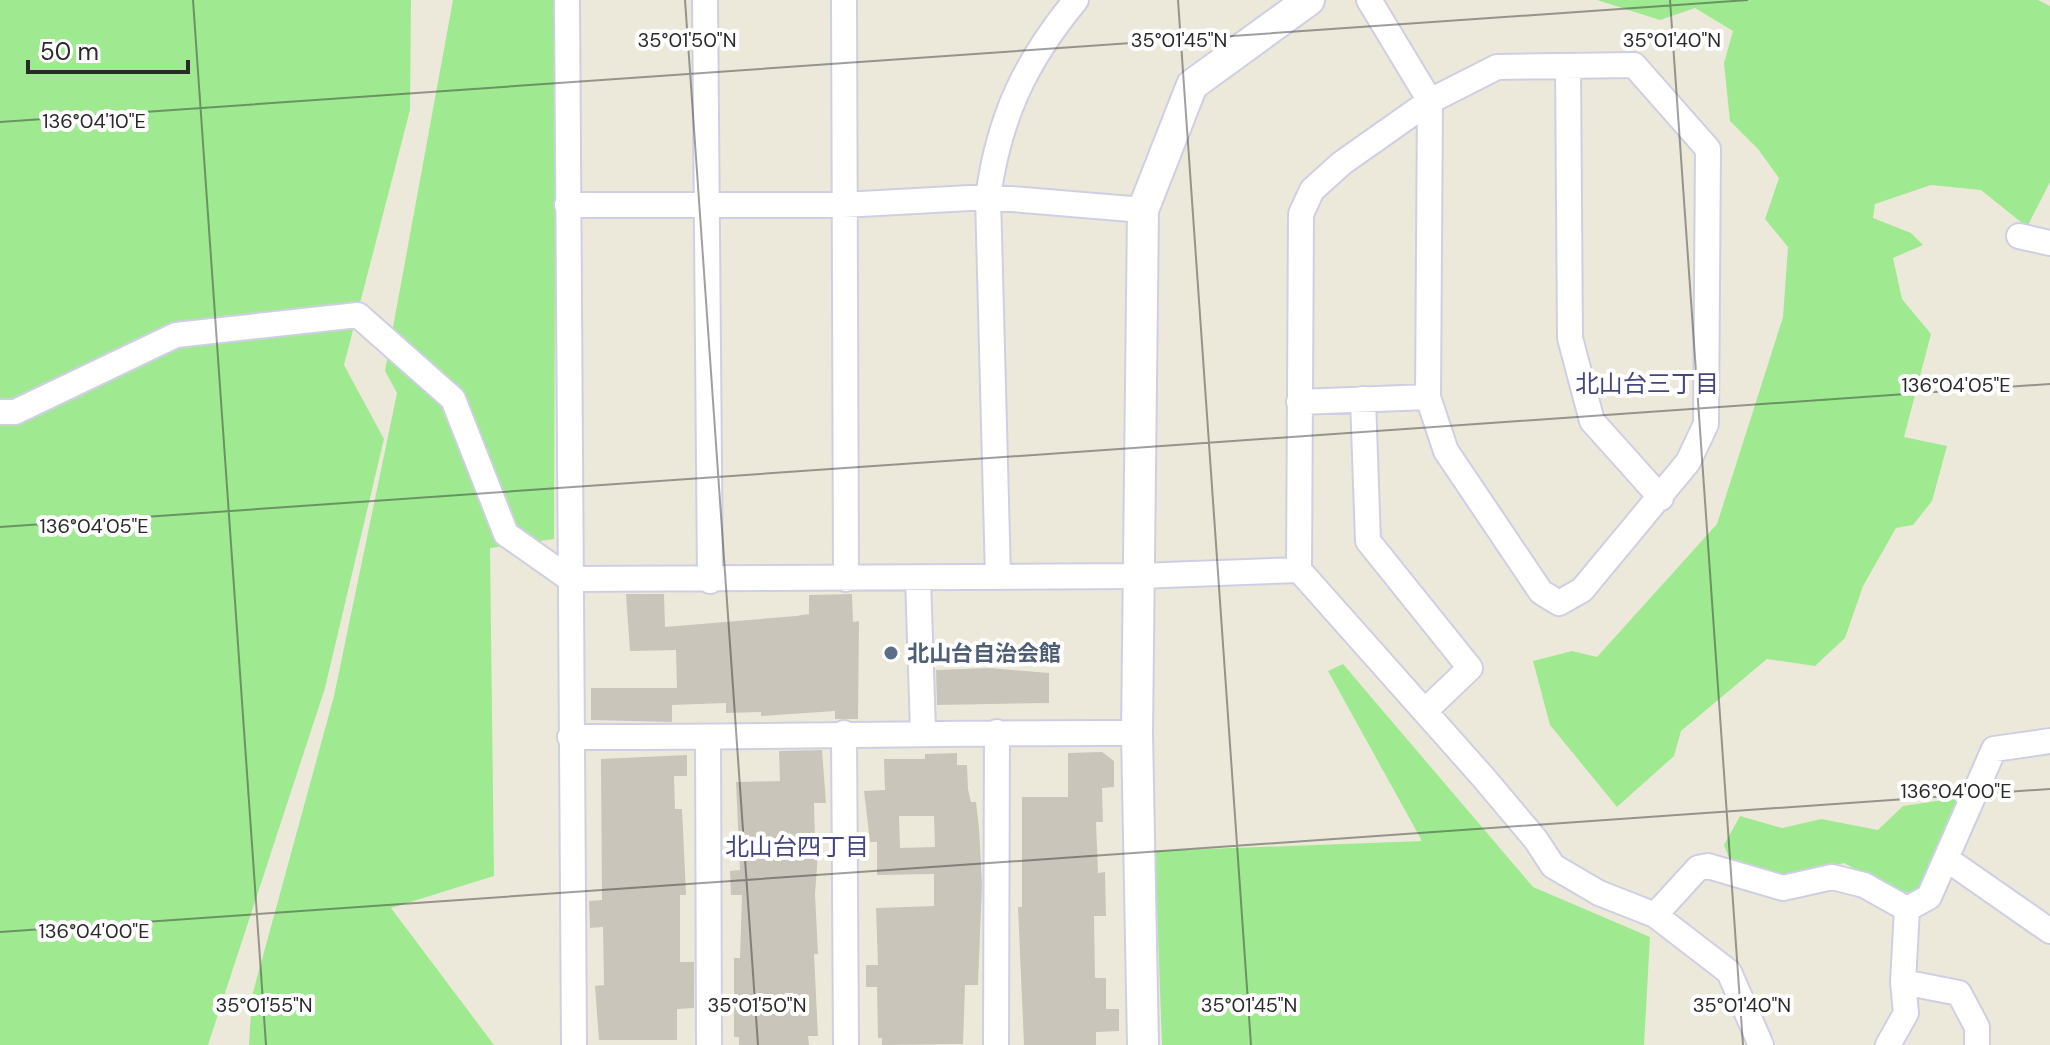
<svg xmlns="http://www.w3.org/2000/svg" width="2050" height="1045" viewBox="0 0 2050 1045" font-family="'DM Sans','Noto Sans JP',sans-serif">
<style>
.green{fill:#9fea91}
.building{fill:#c9c5ba;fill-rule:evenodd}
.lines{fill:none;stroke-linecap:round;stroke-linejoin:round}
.minor-casing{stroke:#cfcfe4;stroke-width:28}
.tertiary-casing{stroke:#cfcfe4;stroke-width:34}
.minor{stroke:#fff;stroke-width:24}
.tertiary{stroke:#fff;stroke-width:30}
.ticks{fill:none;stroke:#2a2a2a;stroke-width:2;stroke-opacity:0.45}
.service-dot{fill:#5c6f8a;stroke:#fff;stroke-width:3}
.labels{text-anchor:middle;stroke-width:8;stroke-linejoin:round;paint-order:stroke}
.service-label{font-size:22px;font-weight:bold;fill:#4e5e75;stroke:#fff;text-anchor:start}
.neighbourhood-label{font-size:24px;fill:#46467f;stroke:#fff}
.ticks-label{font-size:20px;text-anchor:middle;fill:#2a2a2a;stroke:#fff;stroke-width:8;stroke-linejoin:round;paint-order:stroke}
</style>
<rect width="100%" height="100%" fill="#ede9da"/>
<path class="green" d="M 0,0 L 411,0 L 410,110 L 344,365 L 384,439 L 325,688 L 208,1045 L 0,1045 Z
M 453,0 L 556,0 L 554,539 L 490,548 L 494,876 L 391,908 L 494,1045 L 249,1045 L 252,996 L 334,696 L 397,393 L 385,371 Z
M 1597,0 L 2038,0 L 2050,6 L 2050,182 L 2027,227 L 1981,190 L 1931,185 L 1875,204 L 1873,218 L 1911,233 L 1923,245 L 1893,258 L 1902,299 L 1931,334 L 1904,437 L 1947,446 L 1932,501 L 1913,525 L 1896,528 L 1863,586 L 1845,638 L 1815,666 L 1767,659 L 1681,731 L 1674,756 L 1617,807 L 1550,725 L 1533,661 L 1572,651 L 1597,657 L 1717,524 L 1783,317 L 1788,247 L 1765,219 L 1779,178 L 1758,149 L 1730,121 L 1724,63 L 1733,31 L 1695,8 L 1660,20 Z
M 1343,664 L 1533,887 L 1650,937 L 1644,1045 L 1162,1045 L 1155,851 L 1422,841 L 1328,671 Z
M 1957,798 L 1925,891 L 1899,893 L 1844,863 L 1782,879 L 1730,860 L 1724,845 L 1740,816 L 1782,828 L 1821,819 L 1878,830 L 1903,806 Z"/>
<path class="building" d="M 626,594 L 664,594 L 665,627 L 796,616 L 809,614 L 809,595 L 852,594 L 853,622 L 859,621 L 858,719 L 835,719 L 835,711 L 761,716 L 761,712 L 726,713 L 726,703 L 672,705 L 672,722 L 591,720 L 591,688 L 677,688 L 676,650 L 630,651 Z
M 989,668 L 1049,673 L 1049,703 L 937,705 L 936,670 Z
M 822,750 L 826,803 L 814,803 L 815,840 L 819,840 L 815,894 L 818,954 L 814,954 L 818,1036 L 808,1036 L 809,1045 L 739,1045 L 739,1037 L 734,1037 L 734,958 L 740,958 L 742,895 L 731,895 L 730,871 L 740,870 L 736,782 L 780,781 L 779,751 Z
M 1102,752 L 1114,761 L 1114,787 L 1102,788 L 1103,822 L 1096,822 L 1098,873 L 1105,872 L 1106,916 L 1094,916 L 1095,978 L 1106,978 L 1106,1009 L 1119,1009 L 1119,1031 L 1096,1032 L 1096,1045 L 1024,1045 L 1018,907 L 1022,907 L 1022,797 L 1068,797 L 1068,753 Z
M 957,753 L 957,765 L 967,765 L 968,789 L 971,802 L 976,802 L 979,828 L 982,884 L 978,985 L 965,985 L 963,1044 L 882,1045 L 882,1038 L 878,1038 L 877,987 L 866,987 L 866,965 L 878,965 L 876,908 L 934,906 L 934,874 L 877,875 L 877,842 L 870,842 L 864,791 L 885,790 L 884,759 L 925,759 L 925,754 ZM 899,816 L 934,816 L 935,847 L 900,848 Z
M 687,755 L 687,776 L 674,776 L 675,809 L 682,809 L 685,872 L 686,895 L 680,895 L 680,962 L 694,962 L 694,1008 L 677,1009 L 677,1040 L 599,1040 L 595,986 L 604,985 L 603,927 L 590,928 L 589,901 L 602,900 L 601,759 Z"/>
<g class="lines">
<g class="minor-casing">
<path id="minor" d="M 567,0 L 574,1045
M 705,0 L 710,581
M 844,0 L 846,579
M 1369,0 L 1430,101 L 1428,397 L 1446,451 L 1541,592 L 1559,603 L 1582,590 L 1688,462 L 1706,424 L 1708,149 L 1634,65 L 1497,67 L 1430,101 L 1342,163 L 1312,190 L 1301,214 L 1299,570 L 1483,777 L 1536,840 L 1553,866 L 1599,893 L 1655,915 L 1729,972 L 1761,1045
M 1568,66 L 1570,338 L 1592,421 L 1661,498
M 567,205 L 843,205 L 988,197 L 1143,210
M 2019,236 L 2050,243
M 1363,399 L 1368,541 L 1470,668 L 1425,711
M 1299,402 L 1428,397
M 0,412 L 15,412 L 176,335 L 358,315 L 453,399 L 506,534 L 570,579 L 1138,576 L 1299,570
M 998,577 L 988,197 C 999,117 1025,62 1076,0
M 918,578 L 923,731
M 844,733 L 846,1045
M 570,737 C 759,738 948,732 1137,733
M 708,738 L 709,1045
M 1948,860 L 2050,931
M 1655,915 L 1698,868 L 1708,866 L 1783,888 L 1832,877 L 1864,885 L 1907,909
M 996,1045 L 997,732
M 1888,1045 L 1906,1013 L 1903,982
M 1977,1045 L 1977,1027 L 1959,993 L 1903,982 L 1907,909 L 1929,897 L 1994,749 L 2050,741"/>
</g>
<g class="tertiary-casing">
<path id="tertiary" d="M 1143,1045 L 1137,733 L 1143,210 L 1192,85 L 1309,0"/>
</g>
<use href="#minor" class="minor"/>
<use href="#tertiary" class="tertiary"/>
</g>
<path class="ticks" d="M 193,0 L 266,1045M 685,0 L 758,1045M 1178,0 L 1251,1045M 1670,0 L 1743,1045M 0,122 L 1748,0M 0,527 L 2050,384M 0,932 L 2050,789"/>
<circle class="service-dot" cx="891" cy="653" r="8"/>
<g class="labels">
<g class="service-label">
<text x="907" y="661">北山台自治会館</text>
</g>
<g class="neighbourhood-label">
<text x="1647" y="392">北山台三丁目</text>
<text x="797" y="855">北山台四丁目</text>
</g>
</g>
<g class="ticks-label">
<text x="687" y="47">35°01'50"N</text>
<text x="1179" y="47">35°01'45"N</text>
<text x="1672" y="47">35°01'40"N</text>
<text x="94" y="128">136°04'10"E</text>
<text x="1956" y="392">136°04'05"E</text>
<text x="94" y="533">136°04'05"E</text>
<text x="1956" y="798">136°04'00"E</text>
<text x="94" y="938">136°04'00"E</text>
<text x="264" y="1012">35°01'55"N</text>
<text x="757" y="1012">35°01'50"N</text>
<text x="1249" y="1012">35°01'45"N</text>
<text x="1742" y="1012">35°01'40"N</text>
</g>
<path d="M28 60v12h160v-12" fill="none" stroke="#2a2a2a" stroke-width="4"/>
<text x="40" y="60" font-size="24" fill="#2a2a2a" stroke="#ffffff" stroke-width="6" paint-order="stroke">50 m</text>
</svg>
